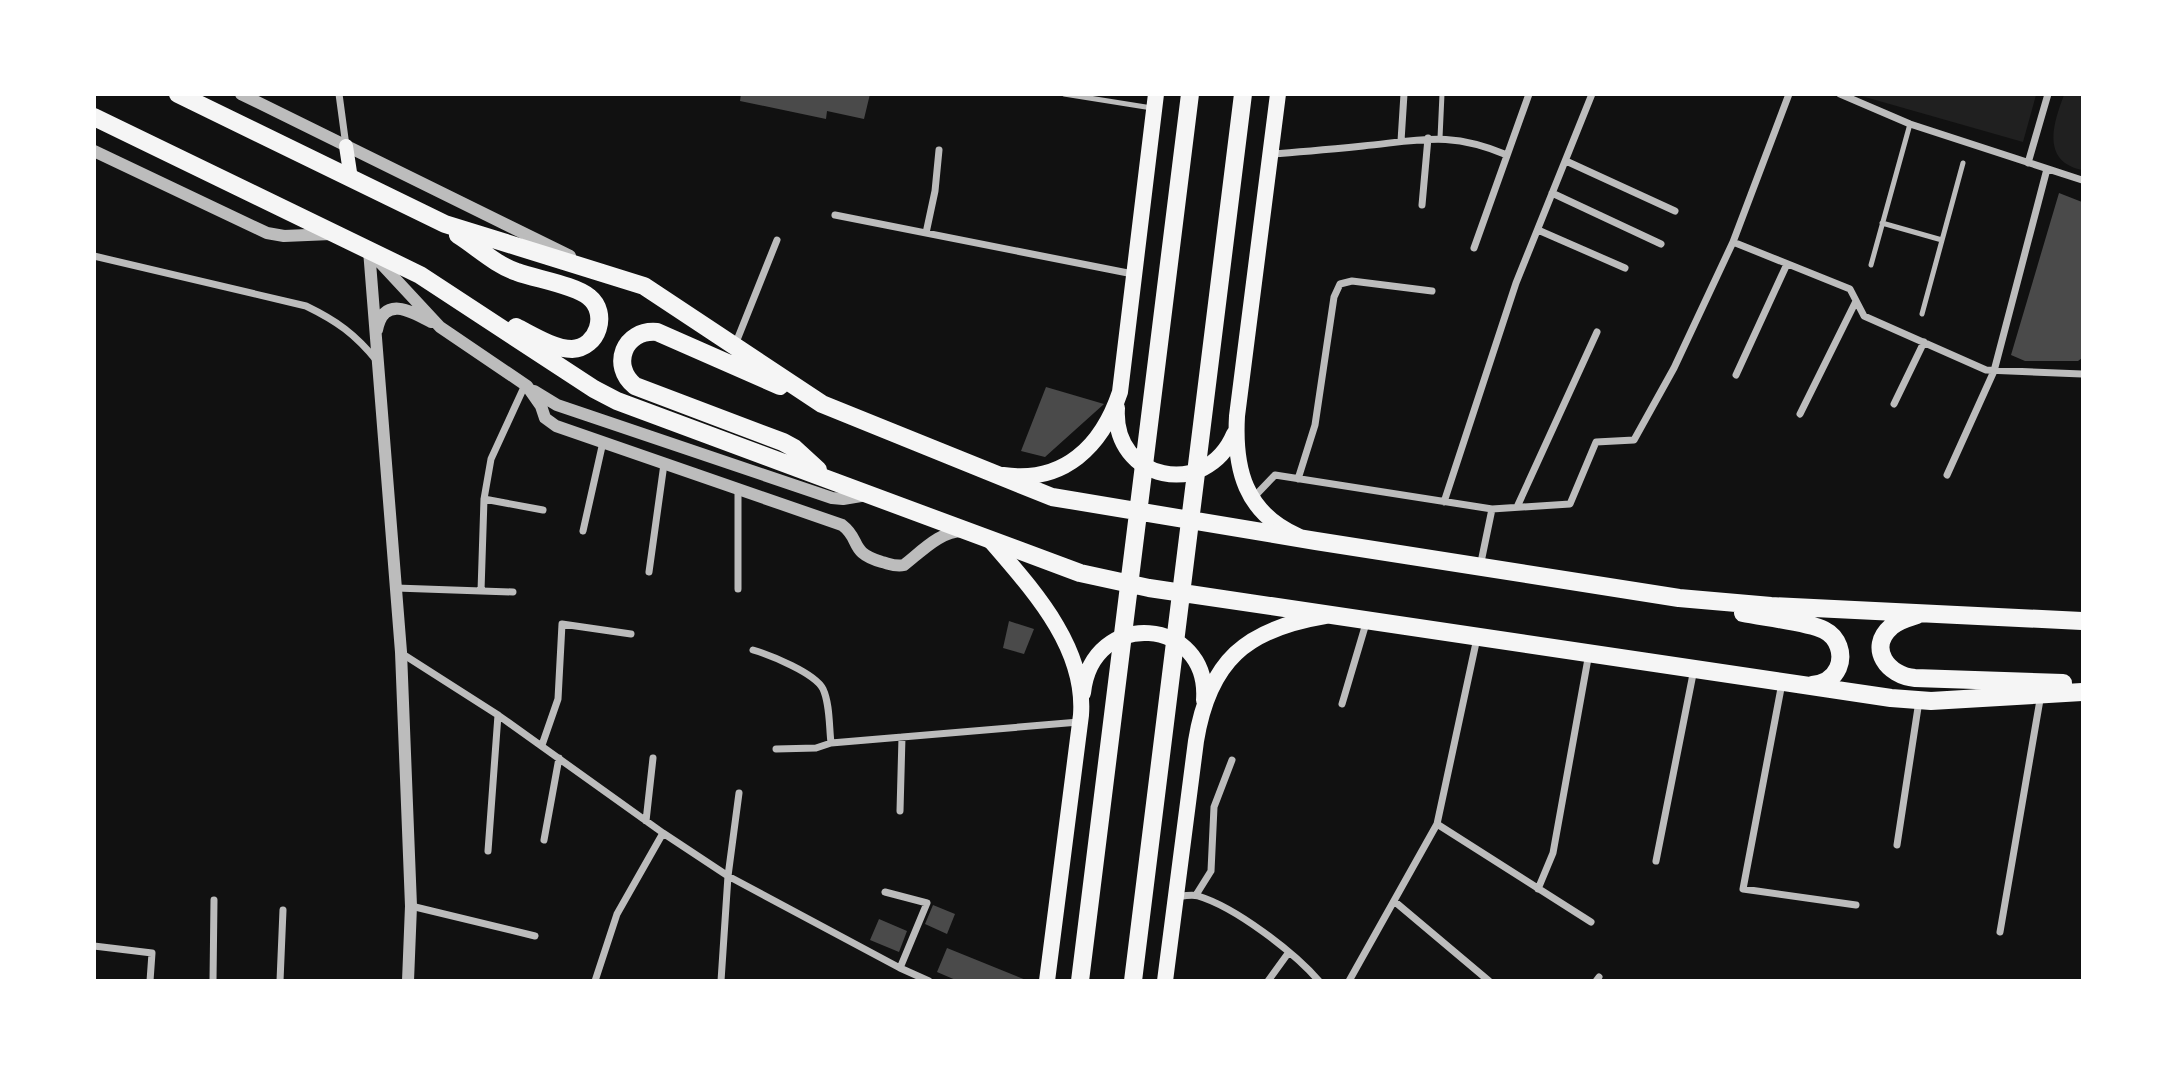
<svg xmlns="http://www.w3.org/2000/svg" width="2177" height="1075" viewBox="0 0 2177 1075" font-family="Poppins,sans-serif">
<style>
.green{fill:#202020}
.building{fill:#4a4a4a}
.lines{fill:none;stroke-linecap:round;stroke-linejoin:round}
.service{stroke:#bcbcbc;stroke-width:5}
.minor{stroke:#bcbcbc;stroke-width:7}
.tertiary{stroke:#bcbcbc;stroke-width:12}
.secondary{stroke:#f5f5f5;stroke-width:14}
.primary{stroke:#f5f5f5;stroke-width:16}
.trunk{stroke:#f5f5f5;stroke-width:18}
</style>
<rect width="100%" height="100%" fill="#111"/>
<path class="green" d="M 1858,95 L 2036,95 L 2023,142 Z
M 2064,95 L 2082,95 L 2082,170 C 2041,161 2053,124 2064,95 Z"/>
<path class="building" d="M 741,94 L 870,94 L 864,119 L 827,111 L 826,119 L 740,101 Z
M 2059,193 L 2082,202 L 2082,358 L 2078,361 L 2025,361 L 2011,355 Z
M 1046,387 L 1104,404 L 1045,457 L 1021,451 Z
M 1009,621 L 1034,629 L 1024,654 L 1003,648 Z
M 933,905 L 955,914 L 947,934 L 925,924 Z
M 879,919 L 907,931 L 899,952 L 870,940 Z
M 947,948 L 1026,980 L 1026,981 L 958,981 L 937,972 Z"/>
<g class="lines">
<path class="service" d="M 1064,94 L 1152,108
M 1440,138 L 1442,94
M 1882,223 L 1942,240
M 1871,265 L 1910,124
M 1922,314 L 1963,163"/>
<path class="minor" d="M 339,94 L 346,146
M 1840,94 L 1910,124 L 2082,180
M 1401,141 L 1404,94
M 1271,154 C 1302,152 1333,149 1363,146 C 1422,140 1450,131 1507,155
M 1566,161 L 1675,211
M 2028,163 L 2048,94
M 1552,193 L 1661,244
M 1422,205 L 1428,138
M 835,215 L 1133,274
M 1538,230 L 1625,268
M 926,233 L 935,191 L 939,150
M 1733,242 L 1850,289 L 1864,316 L 1986,370 L 2082,374
M 1474,248 L 1529,94
M 94,256 L 306,306 C 337,321 355,334 377,361
M 735,345 L 777,240
M 1736,375 L 1787,264
M 1894,404 L 1924,342
M 1800,414 L 1856,301
M 1947,475 L 1994,371 L 2047,169
M 1298,479 L 1315,425 L 1334,297 L 1340,284 L 1352,281 L 1432,291
M 1253,498 L 1275,475 L 1492,509 L 1570,504 L 1596,442 L 1634,440 L 1674,368 L 1733,242 L 1789,94
M 484,499 L 543,510
M 1444,502 L 1516,283 L 1592,94
M 1517,507 L 1597,332
M 583,531 L 603,442
M 1480,567 L 1492,509
M 649,572 L 664,464
M 396,588 L 513,592
M 738,589 L 738,489
M 481,591 L 484,499 L 491,459 L 525,385
M 753,650 C 770,655 815,673 823,689 C 830,704 829,726 831,743
M 401,653 L 498,715 L 663,833 L 728,876 L 900,968 L 929,981
M 1782,683 L 1743,889 L 1856,905
M 1342,704 L 1367,620
M 542,745 L 558,699 L 562,624 L 631,634
M 776,749 L 816,748 L 831,743 L 1079,722
M 900,811 L 902,737
M 646,821 L 653,758
M 1437,824 L 1591,922
M 544,840 L 559,758
M 1897,845 L 1919,701
M 488,851 L 498,715
M 1656,861 L 1694,669
M 1538,889 L 1553,853 L 1589,653
M 885,892 L 927,903 L 900,968
M 1196,895 L 1211,871 L 1214,807 L 1232,760
M 1176,897 C 1183,896 1192,894 1198,896 C 1235,907 1294,952 1319,981
M 1394,901 L 1489,981
M 411,906 L 535,936
M 2000,932 L 2041,694
M 94,946 L 152,953 L 150,981
M 213,981 L 214,900
M 280,981 L 283,910
M 595,981 L 617,914 L 663,833
M 721,981 L 728,876 L 739,793
M 1268,981 L 1289,952
M 1349,981 L 1437,824 L 1477,638
M 1596,981 L 1599,977"/>
<path class="tertiary" d="M 241,94 L 570,256
M 94,151 L 267,233 L 284,236 L 331,234
M 369,250 L 401,652 L 411,906 L 408,981
M 374,256 L 440,327 L 527,386 L 541,406 L 545,418 L 556,426 L 842,525 C 862,540 848,552 882,562 C 890,564 896,567 904,565 C 921,552 941,530 964,531
M 377,330 C 384,295 411,311 431,322
M 534,391 L 557,405 L 832,498 L 843,499 L 867,495"/>
<path class="secondary" d="M 346,146 L 351,179"/>
<path class="primary" d="M 1278,94 L 1237,416 C 1234,469 1245,513 1298,536
M 1117,408 C 1112,481 1206,500 1234,434
M 1003,475 C 1064,484 1102,446 1120,392 L 1156,94
M 990,540 C 1031,588 1086,646 1081,715 L 1047,981
M 1083,693 C 1092,607 1210,617 1204,700
M 1165,981 L 1196,741 C 1209,661 1246,629 1325,616"/>
<path class="trunk" d="M 178,94 L 445,224 L 644,286 L 822,404 L 1052,497 L 1316,541 L 1679,598 L 1771,606 L 2082,621
M 94,117 L 420,275 L 594,389 L 617,401 L 1080,573 L 1149,588 L 1891,698 L 1931,701 L 2082,692
M 458,235 C 477,247 496,265 517,272 C 536,279 575,285 589,297 C 609,313 598,348 572,349 C 554,349 532,335 516,327
M 780,386 L 657,332 C 624,329 610,366 635,386 L 783,442 L 794,448 L 818,470
M 1743,613 C 1762,617 1808,622 1824,630 C 1838,637 1844,654 1838,668 C 1833,679 1823,684 1812,685
M 1917,615 C 1908,618 1898,620 1891,627 C 1867,648 1888,676 1915,678 L 2063,683
M 1080,981 L 1190,94
M 1133,981 L 1243,94"/>
</g>
<rect width="2177" height="1075" fill="none" stroke="#ffffff" stroke-width="192"/>
</svg>
